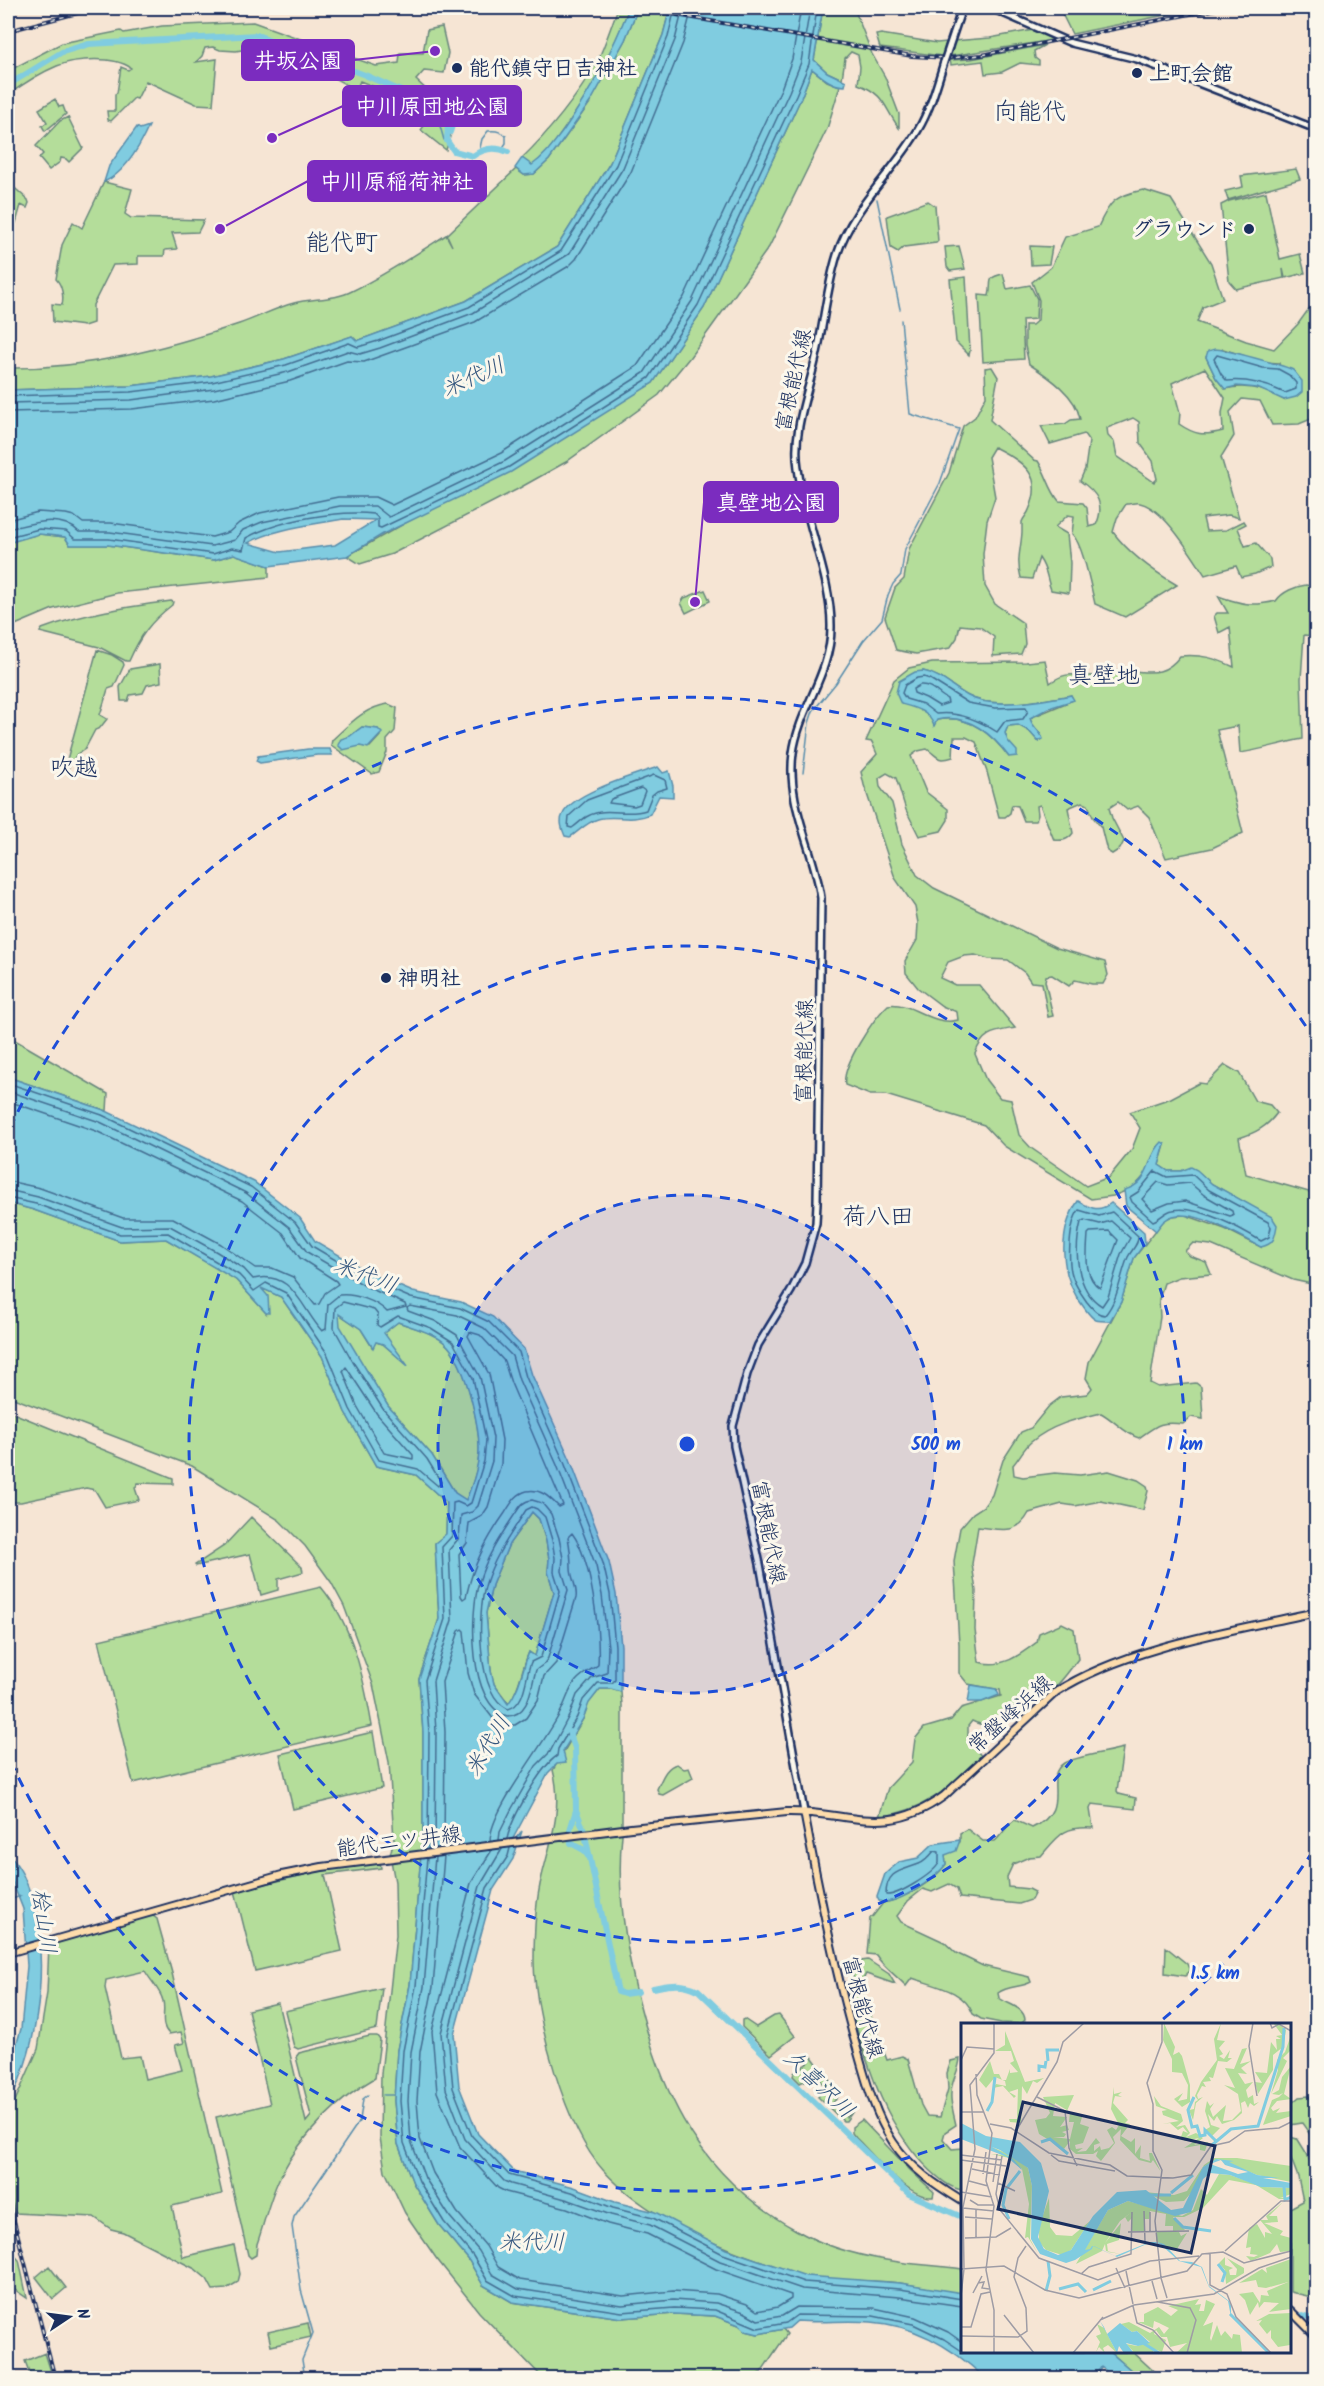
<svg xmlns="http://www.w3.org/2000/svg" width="1324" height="2386" viewBox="0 0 1324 2386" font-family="Kalam,'Klee One',sans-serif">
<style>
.green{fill:#b4dd9a;stroke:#68867c;stroke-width:1.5;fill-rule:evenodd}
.water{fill:#80cce0;stroke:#588dac;stroke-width:1.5;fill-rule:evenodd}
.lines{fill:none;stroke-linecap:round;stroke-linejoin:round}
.shore{stroke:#436e92;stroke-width:1.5}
.stream{stroke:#588dac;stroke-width:1.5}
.river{stroke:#80cce0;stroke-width:6}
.secondary-casing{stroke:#1b2f5e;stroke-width:10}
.primary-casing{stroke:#1b2f5e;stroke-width:10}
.secondary{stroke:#fbf7ec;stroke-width:5}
.primary{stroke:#fddcac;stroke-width:6}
.rail-casing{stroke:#1b2f5e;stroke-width:4}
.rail{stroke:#fbf7ec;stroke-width:1.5;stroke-dasharray:4.5;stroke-linecap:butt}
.secondary-bridge-casing{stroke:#1b2f5e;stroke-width:10;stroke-linecap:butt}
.secondary-bridge{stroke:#fbf7ec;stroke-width:5}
.ring{fill:none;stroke:#1d4ed8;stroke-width:3;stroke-dasharray:10 8}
.poi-dot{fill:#1b2f5e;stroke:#fbf7ec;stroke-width:2}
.labels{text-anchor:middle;stroke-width:6;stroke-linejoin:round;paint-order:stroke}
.poi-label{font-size:21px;font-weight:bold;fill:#1b2f5e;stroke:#fbf7ec;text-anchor:start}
.street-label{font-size:21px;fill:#1b2f5e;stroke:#fbf7ec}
.water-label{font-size:22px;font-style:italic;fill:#34567e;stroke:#fbf7ec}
.quarter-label{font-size:24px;fill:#1b2f5e;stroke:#fbf7ec}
.inset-river{fill:none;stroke:#80cce0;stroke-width:3}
.inset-road{fill:none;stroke:#9e9ca5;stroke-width:1.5}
.view{fill:#1b2f5e;fill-opacity:0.15;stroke:#1b2f5e;stroke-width:3}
.inset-edge{fill:none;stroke:#1b2f5e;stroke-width:3}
.centre{fill:#1d4ed8;stroke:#fbf7ec;stroke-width:3}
.ring-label{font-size:18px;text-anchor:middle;font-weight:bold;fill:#1d4ed8;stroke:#fbf7ec;stroke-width:6;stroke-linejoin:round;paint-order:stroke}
.leader{fill:none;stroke:#7b2cbf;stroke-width:2}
.callout-dot{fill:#7b2cbf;stroke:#fbf7ec;stroke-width:2}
.callout{fill:#7b2cbf;stroke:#7b2cbf;stroke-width:2}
.callout-label{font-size:22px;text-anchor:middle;font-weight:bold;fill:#fff}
</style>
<rect width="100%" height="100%" fill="#f6e5d4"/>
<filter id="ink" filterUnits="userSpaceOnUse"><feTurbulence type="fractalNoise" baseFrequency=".0167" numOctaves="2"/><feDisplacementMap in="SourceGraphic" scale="12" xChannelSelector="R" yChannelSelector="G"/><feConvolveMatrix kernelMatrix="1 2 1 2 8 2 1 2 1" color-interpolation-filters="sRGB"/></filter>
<g filter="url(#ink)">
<path class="green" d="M 618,8 L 629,8 C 609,63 578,113 542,159 L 532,166 L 522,158 C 548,133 578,96 596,64 C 605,46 611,26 618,8 Z
M 638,8 L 670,8 L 663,35 L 610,163 L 557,247 L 466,301 L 357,341 L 352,336 L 284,359 L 211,376 L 130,386 L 8,390 L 8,368 C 87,369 164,349 239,324 C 257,318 275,308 294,303 C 312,298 335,300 352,291 C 385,275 415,255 446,235 L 452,246 L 447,235 L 516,169 L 524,175 L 534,174 L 549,160 L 589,104 L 625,40 Z
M 823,8 L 854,8 L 872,54 L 885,77 L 899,114 L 899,128 C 883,106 886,95 858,84 L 860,67 L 858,55 L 851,52 L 845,58 L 842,79 L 827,72 L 814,60 Z
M 1042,8 L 1200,8 L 1072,34 L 1060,10 L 1050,13 Z
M 253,22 L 376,66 L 399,63 L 400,53 L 423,53 L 427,30 L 442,27 L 448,53 L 444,73 L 424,71 L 416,80 L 429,92 L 460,104 L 446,150 L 421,130 L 429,119 L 402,98 L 360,81 L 356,90 L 312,66 L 264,46 L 236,51 L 220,50 L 213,47 L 205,48 L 202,56 L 196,62 L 217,59 L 213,105 L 196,104 L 146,81 L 137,99 L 134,98 L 111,121 L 108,120 L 107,111 L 115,111 L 115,94 L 117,93 L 121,67 L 128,70 L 131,68 C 115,56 76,58 57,66 C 40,73 23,84 8,95 L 8,71 L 62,43 L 121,31 L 124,33 L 162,26 Z
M 1033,30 L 1054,40 L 950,56 L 953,41 L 990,38 Z
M 881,34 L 937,43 L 946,42 L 942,56 L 880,48 L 876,35 Z
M 1045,45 L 1034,51 L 1035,58 L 1039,61 L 1039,65 L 1020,63 L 1002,72 L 985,74 L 983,61 L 951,65 L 950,60 L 971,59 Z
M 812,69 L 827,81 L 840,86 L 827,129 L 769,247 L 690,357 L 659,395 L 566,462 L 516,490 L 392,554 L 360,564 L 347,556 L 653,383 L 704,308 L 801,98 Z
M 55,99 L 59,107 L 63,106 L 66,114 L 45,131 L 42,126 L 47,122 L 39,109 Z
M 68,117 L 83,148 L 69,162 L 66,159 L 61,158 L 60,162 L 49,170 L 39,158 L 43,154 L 36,146 L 60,121 Z
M 1296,169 L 1300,179 L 1228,200 L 1225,191 L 1243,187 L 1241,176 Z
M 8,182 L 28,200 L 29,203 L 27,208 L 21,205 L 16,223 L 11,225 L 8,221 L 9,203 Z
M 104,182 L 132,189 L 125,214 L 131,218 L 204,220 L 198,232 L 172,233 L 177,249 L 165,250 L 164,256 L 138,256 L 138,264 L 113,265 L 93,305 L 93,323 L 84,326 L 53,322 L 52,304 L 62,305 C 64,297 62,285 56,279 L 62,245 L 73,222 L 82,228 Z
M 1143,190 L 1171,199 L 1211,263 L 1223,299 L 1203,307 L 1197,322 L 1246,341 L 1274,349 L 1298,324 L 1316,299 L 1316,417 L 1299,424 L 1272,425 L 1260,401 L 1242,399 L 1230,412 L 1234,436 L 1221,457 L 1239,518 L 1229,515 L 1203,518 L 1206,531 L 1226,530 L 1244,521 L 1246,524 L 1238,528 L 1245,546 L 1256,543 L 1270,559 L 1271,567 L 1255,574 L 1241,577 L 1236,566 L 1205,575 C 1192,556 1164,508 1140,503 C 1136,502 1130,504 1126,504 L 1117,518 L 1113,532 C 1130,555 1153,571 1177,585 L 1125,617 L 1095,604 C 1091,588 1083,544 1072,534 L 1074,516 L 1068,515 L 1055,527 L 1067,534 L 1070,563 L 1069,593 L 1051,590 C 1046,577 1048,571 1039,558 L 1032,579 L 1021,578 C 1016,559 1021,550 1022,532 C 1022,531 1022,523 1022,522 C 1023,518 1028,514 1029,510 C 1045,475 1023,462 994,447 L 988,457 L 995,497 L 987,521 L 983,554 L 985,586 L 995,604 L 1023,623 L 1025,644 L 1021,654 L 993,656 L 994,637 L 980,627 L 960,625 L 957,638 L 950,648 L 916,654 L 896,650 L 885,617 L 895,588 L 904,579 L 909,549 L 949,473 L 963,426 L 975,417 L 986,396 L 985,368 L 992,367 L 998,377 L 990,420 L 1034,460 L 1038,461 C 1047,475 1049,489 1059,501 L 1083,503 L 1087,508 L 1089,527 L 1096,525 C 1105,505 1098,493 1080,481 L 1085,469 L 1089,441 L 1084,434 L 1050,444 L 1041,426 L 1065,424 L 1071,420 L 1080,419 C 1076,395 1049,377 1029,364 L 1025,346 L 1025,325 L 1032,325 L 1038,320 L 1039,300 L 1032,282 L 1051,267 L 1065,237 L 1098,227 C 1110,201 1114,196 1143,190 ZM 1223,349 L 1264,362 L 1279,363 L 1284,400 C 1266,389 1246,384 1225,389 L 1216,378 L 1206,357 ZM 1205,368 L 1225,398 L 1222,413 L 1223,431 C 1203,436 1195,435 1179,424 L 1180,413 L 1172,383 ZM 1133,418 L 1139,422 L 1140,443 L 1153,461 L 1157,479 L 1154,482 L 1117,456 L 1114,442 L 1108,436 L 1107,428 Z
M 1266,192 L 1280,259 L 1300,254 L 1305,273 L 1285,278 L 1283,269 L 1284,278 L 1236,289 L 1229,281 L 1221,205 L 1229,201 Z
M 928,201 L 935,206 L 938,241 L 936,243 L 904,247 L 898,252 L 891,248 L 887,216 Z
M 959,246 L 965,269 L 950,271 L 947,267 L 945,247 Z
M 1030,246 L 1052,247 L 1049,264 L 1031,265 Z
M 1003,274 L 1007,289 L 1030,285 L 1037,299 L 1036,319 L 1022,320 L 1024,359 L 983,362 L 979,295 L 989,296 C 993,281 985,278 1003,274 Z
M 966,277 L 970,351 L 969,355 L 956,342 L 950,279 Z
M 39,534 L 65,537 L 70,545 L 108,545 L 214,560 L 234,554 L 269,566 L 269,577 L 117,593 L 53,609 L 8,628 L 8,542 Z
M 1306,585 L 1316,587 L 1316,636 L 1304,635 L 1301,679 L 1303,739 C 1281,743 1261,750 1240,753 L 1238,726 L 1217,730 L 1243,833 L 1212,848 L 1166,858 L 1149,817 L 1138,806 L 1127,810 L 1118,802 L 1109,808 L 1112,818 L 1124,841 L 1120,849 L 1112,854 L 1107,851 L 1101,827 L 1093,817 L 1088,805 L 1082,802 L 1068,808 L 1073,833 C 1068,840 1063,841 1054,840 L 1040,805 L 1037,806 L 1038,815 L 1036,821 L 1024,821 L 1018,806 L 1012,805 L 1010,813 L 1005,817 L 999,817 L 987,772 L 976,742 L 966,737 L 954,737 L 953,757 C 937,762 939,757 927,749 L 918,751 L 911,756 L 926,792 L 948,809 L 948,820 L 941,831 L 919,836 L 906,810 L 896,778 L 887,773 L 879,778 L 880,787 L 892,803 L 902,844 L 917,875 L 934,888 L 1057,948 L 1105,962 L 1108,975 L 1103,984 L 1092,984 L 1075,980 L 1069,986 L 1052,975 L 1046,976 L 1045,981 L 1053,1016 L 1048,1017 L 1042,983 L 1031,982 L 1025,973 L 1008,960 L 989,959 L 975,955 L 964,956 L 948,962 L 940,978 L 955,985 L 979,985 L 1015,1028 C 993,1032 983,1032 975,1054 L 986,1080 L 1000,1098 L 1011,1100 L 1019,1135 L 1031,1148 L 1086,1186 L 1109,1177 L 1132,1149 L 1140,1128 L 1130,1112 L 1171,1098 L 1199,1083 L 1206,1084 L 1225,1065 L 1239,1073 L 1255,1101 L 1270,1105 L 1277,1113 C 1267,1127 1255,1133 1239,1138 L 1246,1174 L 1316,1194 L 1316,1285 L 1293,1280 L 1211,1245 L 1193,1243 L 1185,1251 L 1190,1256 L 1206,1262 L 1211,1274 L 1179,1277 L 1164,1283 L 1159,1299 L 1160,1317 L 1150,1383 L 1158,1387 L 1196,1383 L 1201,1387 L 1203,1419 L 1191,1417 L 1183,1424 C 1160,1421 1157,1425 1139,1438 C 1126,1435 1114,1420 1101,1413 C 1076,1419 1051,1425 1031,1442 C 1024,1448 1019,1458 1013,1465 L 1014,1475 L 1023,1477 L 1055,1473 L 1080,1475 L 1109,1471 L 1138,1480 L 1147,1486 L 1148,1491 L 1143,1510 L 1101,1501 L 1075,1506 L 1062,1504 L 1029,1513 C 1017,1536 1000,1529 978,1527 L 972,1564 L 976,1591 L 975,1630 L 979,1662 C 1002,1669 1020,1655 1037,1642 L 1039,1633 L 1062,1623 L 1074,1629 L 1078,1659 C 1065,1677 1051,1696 1030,1705 L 1022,1702 C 1016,1706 1009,1709 1004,1713 C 991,1724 989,1729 972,1721 L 968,1726 L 968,1738 L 981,1756 C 946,1790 929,1809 879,1817 L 888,1788 L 912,1762 L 915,1739 L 924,1728 L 951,1720 L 961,1708 L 1001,1696 L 1000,1690 L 968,1684 L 959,1673 L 959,1644 L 954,1561 L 960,1528 L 973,1513 L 984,1506 L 992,1495 L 1003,1460 L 1021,1432 L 1031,1428 L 1049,1406 L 1061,1397 L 1087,1394 L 1092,1388 L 1086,1378 L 1089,1362 L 1121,1302 L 1134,1258 L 1164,1220 L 1172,1216 L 1185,1215 L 1225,1229 L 1261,1247 L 1251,1206 L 1212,1184 L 1196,1170 L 1191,1168 L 1181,1171 L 1168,1171 L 1159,1165 L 1165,1145 L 1157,1147 L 1146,1174 L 1133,1188 L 1113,1196 L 1091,1199 L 1004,1146 L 984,1125 L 886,1095 L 870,1095 L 845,1085 C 841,1066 874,1018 888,1005 C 912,1001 932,1027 958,1020 L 957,1012 L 942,1006 L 918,988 L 906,973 L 905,961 L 917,940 L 918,923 L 915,907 L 895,878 L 864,785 L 861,772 L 877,754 L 872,742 L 866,741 L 894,680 L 909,668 L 932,663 L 1026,662 L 1045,660 L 1050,683 C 1068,670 1074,676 1094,676 C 1101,675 1109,672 1116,671 C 1143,668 1160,682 1180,656 C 1201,654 1215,658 1234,667 L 1230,627 L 1219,633 L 1214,616 L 1217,613 L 1228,613 L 1218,596 C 1241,604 1252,607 1276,601 C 1282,592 1296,586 1306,585 ZM 923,671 C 940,674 953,688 968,696 C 993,710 1044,700 1071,695 L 1073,700 L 1030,718 L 1032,726 L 1041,733 L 1038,741 L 1029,731 L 1018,725 L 1008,726 L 1005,733 L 1009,757 C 992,734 968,713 937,720 L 934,725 L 931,717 L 920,710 Z
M 705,590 L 710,601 L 686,613 L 681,603 L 684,598 Z
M 171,601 L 173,602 L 172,605 C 150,622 140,636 129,661 L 126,661 L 99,647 L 40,632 L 42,629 C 84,613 127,607 171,601 Z
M 97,650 L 112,655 L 123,662 L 124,665 L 114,687 L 108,689 L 100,715 L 107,719 L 100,728 L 95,730 L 85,749 L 77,754 L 68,768 L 65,767 Z
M 160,664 L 161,682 L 147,685 L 143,693 L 130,695 L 128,701 L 121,701 L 120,687 L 130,669 Z
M 388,704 L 397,708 L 395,731 L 387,740 L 387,752 L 379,772 L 372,774 L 331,745 L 332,740 C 350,724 363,708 388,704 ZM 362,727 L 378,729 L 380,736 L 370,747 L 360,746 L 341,740 L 350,736 Z
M 8,1036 L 108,1094 L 107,1111 L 8,1077 Z
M 8,1203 L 34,1210 L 120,1241 L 166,1239 L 235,1279 L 266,1313 L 260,1287 L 281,1297 L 322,1356 L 345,1412 L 376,1466 L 416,1475 L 447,1503 L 446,1535 L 435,1543 L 439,1619 L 419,1679 L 423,1732 L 423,1831 L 410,1985 L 397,2050 L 394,2101 L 398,2144 L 413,2183 L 439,2225 L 468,2259 L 483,2285 L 512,2302 L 622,2318 L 674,2314 L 715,2316 L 739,2325 L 746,2331 L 758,2334 L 783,2329 L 787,2334 L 757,2378 L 543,2378 L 479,2312 L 436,2258 L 405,2213 L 385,2171 L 380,2137 L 381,2074 L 396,1935 L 395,1882 L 390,1855 L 394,1839 L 389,1762 L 373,1684 L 344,1606 L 331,1582 L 305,1546 L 279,1520 L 192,1466 L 8,1396 Z
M 339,1314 L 361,1329 L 372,1347 L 376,1342 L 383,1344 L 405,1363 L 383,1333 L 398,1322 C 414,1328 437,1333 448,1346 C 467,1367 481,1429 479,1456 C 478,1472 471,1487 466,1501 L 455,1493 L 432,1455 L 388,1406 L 339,1326 Z
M 8,1411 L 173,1478 L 173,1484 L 138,1483 L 135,1488 L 139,1500 L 105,1507 L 95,1490 L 86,1488 L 21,1502 L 9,1502 Z
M 532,1512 L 539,1519 L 546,1541 L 549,1559 L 548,1572 L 554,1592 L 535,1656 L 529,1652 C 521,1670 520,1688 509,1704 L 494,1684 L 491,1671 L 486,1613 L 492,1585 L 509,1544 Z
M 251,1517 L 302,1567 L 303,1572 L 278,1579 L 278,1590 L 261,1595 L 250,1554 L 196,1566 L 195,1565 L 224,1546 Z
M 321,1587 C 353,1625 364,1679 372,1726 L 133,1783 L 99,1640 Z
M 600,1689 L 611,1689 L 621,1692 L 622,1705 L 622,1835 C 617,1881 623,1926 632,1971 C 655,2081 692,2173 796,2230 C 822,2245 856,2255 886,2260 C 911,2265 937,2265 962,2269 L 962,2293 C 942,2292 921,2286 900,2283 C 869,2279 836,2282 805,2276 C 792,2273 779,2267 767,2263 C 708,2243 645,2216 603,2170 C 565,2128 535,2019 534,1962 C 534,1934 535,1903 542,1876 C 551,1840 563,1808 553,1770 L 583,1719 L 588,1704 Z
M 373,1732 L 382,1788 L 293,1809 L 280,1754 Z
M 1123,1748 L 1117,1791 L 1119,1794 L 1136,1798 L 1135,1809 L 1092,1804 L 1090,1809 L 1093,1828 C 1063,1826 1059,1835 1041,1856 L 1029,1857 L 1013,1864 L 1007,1877 L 1008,1887 L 1029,1889 L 1035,1892 L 1031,1900 L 1019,1904 L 960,1898 L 957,1889 L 949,1884 L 932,1892 L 923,1889 L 908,1901 L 897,1916 L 901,1922 L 944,1942 L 956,1953 L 983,1966 L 1029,1977 L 1031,1982 C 1021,1988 1008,1985 998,1993 L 999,1998 C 1009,2005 1024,2007 1025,2020 L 1021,2024 L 1001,2023 L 981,2019 L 973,2014 C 964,1990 935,1986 912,1978 L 906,1986 C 897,1976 883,1967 876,1955 L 867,1954 L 870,1918 L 873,1916 L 883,1903 C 907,1898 931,1883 946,1864 L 945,1855 L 960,1842 L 960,1833 L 967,1829 L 983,1841 L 995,1841 C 1003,1834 1006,1826 1015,1820 L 1032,1828 C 1074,1809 1041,1778 1064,1763 C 1075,1757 1109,1752 1123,1748 Z
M 677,1764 L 684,1769 L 689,1768 L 693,1778 L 663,1795 L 659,1794 L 657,1789 C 662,1779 665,1767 677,1764 Z
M 380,1862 L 381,1868 L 325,1875 L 342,1951 L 255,1971 L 235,1891 L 316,1872 Z
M 152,1915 L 157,1919 L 172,1973 L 222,2194 L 172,2206 L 183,2257 L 234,2245 L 240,2274 L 238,2282 L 226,2289 L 213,2290 L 207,2279 L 195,2269 L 123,2232 L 111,2229 L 94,2217 L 15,2213 L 8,2188 L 8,2117 L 38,2049 L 47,1993 L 49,1944 ZM 145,1971 C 150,1980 161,1991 163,2001 C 166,2013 159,2024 169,2034 L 181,2032 L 184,2043 L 175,2045 L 182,2070 L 145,2079 L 140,2056 L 121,2058 L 105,1988 L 106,1980 Z
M 1166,1947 L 1187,1964 L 1190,1971 L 1185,1976 L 1165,1973 Z
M 868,1960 L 889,1974 L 895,1984 L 866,1974 L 862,1982 L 864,1997 L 887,2060 L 902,2056 L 908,2059 L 921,2105 L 927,2116 L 940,2117 L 948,2089 L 947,2073 L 951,2061 L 960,2059 C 959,2068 956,2073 953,2082 C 948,2096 953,2111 956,2125 L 945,2132 L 943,2139 L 952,2149 L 962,2148 L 962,2190 C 950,2188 941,2180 931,2171 C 883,2126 866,2059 847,1998 L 853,1987 L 853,1970 L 861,1961 Z
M 382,1988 L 377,2029 L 298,2049 L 294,2047 L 285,2011 Z
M 278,2003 L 306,2122 L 311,2116 L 296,2057 L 299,2053 L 370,2036 L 377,2036 L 380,2040 L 375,2078 C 338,2099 302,2135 282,2173 C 270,2195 265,2221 257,2244 L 256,2255 L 251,2258 L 248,2255 L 216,2117 L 270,2104 L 248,2010 Z
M 779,2015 L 795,2036 L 771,2055 L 742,2027 L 742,2020 L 744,2019 L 756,2027 L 774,2016 Z
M 810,2054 L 838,2092 L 839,2095 L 833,2103 L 846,2117 L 853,2111 L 846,2121 L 843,2121 L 818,2097 L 825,2087 L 817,2075 L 800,2083 L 793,2076 L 794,2073 L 809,2062 Z
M 1309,2096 L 1315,2107 L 1316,2143 L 1302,2123 L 1290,2125 L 1292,2103 L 1299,2097 Z
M 862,2120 L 910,2170 L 934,2192 L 933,2197 C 908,2199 874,2155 856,2138 L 852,2133 L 852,2127 Z
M 1290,2136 L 1297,2138 L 1307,2154 L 1316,2178 L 1316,2298 L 1290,2292 L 1290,2208 L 1303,2201 L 1298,2177 L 1290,2156 Z
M 16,2257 L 19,2260 L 27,2298 L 8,2285 L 8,2258 Z
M 49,2266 L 66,2288 L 53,2299 L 36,2277 Z
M 308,2323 L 311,2337 L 271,2346 L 268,2332 Z
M 1110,2352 L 1133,2352 L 1161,2378 L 1140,2378 Z
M 45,2353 L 53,2378 L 41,2378 L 36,2375 L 31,2377 L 25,2361 Z"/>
<path class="water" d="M 629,8 L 638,8 L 625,40 L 591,101 L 549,160 L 534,174 L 524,175 L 515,168 L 522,158 L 532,165 C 545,156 553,144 563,131 C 590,92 612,52 629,8 Z
M 670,8 L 823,8 L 814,60 L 827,72 L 846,81 L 845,86 C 832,86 822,77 812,69 L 801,98 L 704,308 L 653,383 L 511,472 L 383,534 L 347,556 L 269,566 L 234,554 L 214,560 L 108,545 L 70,545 L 65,537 L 39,534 L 8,543 L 8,390 L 130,386 L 211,376 L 284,359 L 352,336 L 357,341 L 466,301 L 557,247 L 610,163 L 663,35 ZM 343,519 L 376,520 L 335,545 L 280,552 L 248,543 C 276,528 311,525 343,519 Z
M 149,126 C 140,146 125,173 104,182 L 109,166 L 137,127 L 140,129 Z
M 1215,349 C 1224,349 1286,366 1293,370 C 1296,373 1299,378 1302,381 L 1302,392 L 1296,397 L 1284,400 L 1257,388 L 1237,386 L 1225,389 L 1216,378 L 1206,357 L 1208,351 Z
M 923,671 C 940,674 953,688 968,696 C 993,710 1044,700 1071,695 L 1074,700 L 1049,708 L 1030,718 C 1032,727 1040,730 1043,739 L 1038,741 L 1029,731 L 1018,725 L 1008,726 L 1005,733 L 1008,741 L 1017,751 L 1017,756 L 1009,757 C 992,734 968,713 937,720 L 934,726 C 929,711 916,708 901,704 L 896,693 L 899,681 L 915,672 Z
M 362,727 L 378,729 L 382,733 L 368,748 L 360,746 L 343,750 L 338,745 L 341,739 L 350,736 Z
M 308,749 L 330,749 L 332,755 L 317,755 L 260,763 L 256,761 L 258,756 Z
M 658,767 L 663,773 L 669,771 L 673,786 L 673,797 L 659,796 L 650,814 C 630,823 616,814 598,819 C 587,822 579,831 570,837 L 565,836 C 562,829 559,821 563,814 C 574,792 635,775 658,767 Z
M 8,1077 L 104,1110 L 254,1182 L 300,1218 L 315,1241 L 373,1275 L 413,1292 L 461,1302 L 493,1317 L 524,1349 L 532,1375 L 570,1459 L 609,1562 L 616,1594 L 621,1646 L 621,1692 L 611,1689 L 600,1689 L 589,1703 L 583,1719 L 563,1751 L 566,1763 L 557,1764 L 548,1773 L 509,1846 L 522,1831 L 513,1859 L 493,1890 L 454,2034 L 459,2086 L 478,2134 L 514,2171 L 574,2187 L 615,2202 L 655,2212 L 726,2249 L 806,2276 L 900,2283 L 962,2293 L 962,2352 L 1110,2352 L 1140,2378 L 1116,2378 L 1101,2367 L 1094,2378 L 985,2378 C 954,2349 916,2325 871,2322 C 847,2320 822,2323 797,2321 L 789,2328 L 758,2334 L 746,2331 L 739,2325 L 715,2316 L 674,2314 L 622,2318 L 512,2302 L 483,2285 L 468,2259 L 439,2225 L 413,2183 L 398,2144 L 394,2101 L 397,2050 L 410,1985 L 423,1831 L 423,1732 L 419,1679 L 439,1619 L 435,1543 L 446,1534 L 447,1503 L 416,1475 L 376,1466 L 345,1412 L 322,1356 L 281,1297 L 261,1288 L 268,1296 L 269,1313 L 266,1313 L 236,1280 L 166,1239 L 120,1241 L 34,1210 L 8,1203 ZM 339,1314 L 361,1329 L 373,1348 L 376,1342 L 383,1344 L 408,1366 L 384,1333 L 398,1322 C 414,1328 436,1333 448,1346 C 466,1366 483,1434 478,1461 C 476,1474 471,1488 466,1500 L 455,1493 L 432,1455 L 388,1406 L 340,1326 ZM 532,1512 L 539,1519 L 546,1541 L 549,1559 L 548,1572 L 554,1592 L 535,1656 L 529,1652 C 522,1670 520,1689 508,1704 L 494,1684 L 491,1671 L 486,1613 L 492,1585 L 509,1544 Z
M 1162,1142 L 1165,1144 L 1159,1165 L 1168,1171 L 1181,1171 L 1191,1167 L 1197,1170 L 1212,1184 L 1272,1217 L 1277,1225 C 1275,1238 1274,1244 1261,1247 C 1241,1236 1196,1210 1173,1216 C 1165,1218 1161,1224 1156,1231 L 1126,1206 L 1124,1190 C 1152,1183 1145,1158 1162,1142 Z
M 1078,1201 C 1091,1208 1098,1213 1111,1203 L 1144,1232 L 1145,1243 L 1134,1258 L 1121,1302 L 1110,1321 C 1106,1321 1099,1321 1096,1320 C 1090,1317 1086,1310 1083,1306 C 1060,1277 1057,1232 1078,1201 Z
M 971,1685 L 996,1689 L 999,1695 L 982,1702 L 968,1702 Z
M 960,1840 L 956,1851 L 945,1855 L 946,1864 C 937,1878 895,1907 879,1901 L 877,1897 L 885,1874 L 899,1862 L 918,1858 L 933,1844 Z
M 8,1852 C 13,1859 19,1867 23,1875 C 53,1937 42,2045 8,2104 L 8,2073 L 21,2029 L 27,1966 L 23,1909 L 8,1871 Z"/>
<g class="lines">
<path class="shore" d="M 1217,355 L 1263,368 L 1278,369 L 1289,375 L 1296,383 L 1296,389 L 1285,393 C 1266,384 1248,379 1227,381 L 1221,374 L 1214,359 Z
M 8,396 L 131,392 L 212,382 L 286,365 L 349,343 L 358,347 L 378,341 L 469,307 L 561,251 L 616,165 L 668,37 L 675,8
M 8,403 L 131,400 L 214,389 L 288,372 L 348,351 L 360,354 L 380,348 L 473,313 L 569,254 L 623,168 L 675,40 L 683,8
M 8,412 L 132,409 L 214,399 L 290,381 L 347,361 L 364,362 L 475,322 L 569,266 L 576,259 L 631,172 L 683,43 L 692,8
M 8,520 L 38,512 L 66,514 L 74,516 L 83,523 L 111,523 L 212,537 L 229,532 L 239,523 L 260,513 L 338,497 L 375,497 L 392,505 L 501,453 L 637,366 L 684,297 L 781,89 L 792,59 L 801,8
M 8,529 C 30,524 60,513 79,532 L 110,532 L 212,546 L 235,540 L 243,530 L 262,522 L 340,506 L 375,506 L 389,517 L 505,461 L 644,373 L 692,301 L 789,92 L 801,62 L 810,8
M 8,537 L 39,529 L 66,531 L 75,539 L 109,539 L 213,554 L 232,548 L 243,550 L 246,538 C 279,520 337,510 374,514 L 378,518 L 378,527 L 381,528 L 509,467 L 649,378 L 698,305 L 796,95 L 809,64 L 817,8
M 924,677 L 930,679 L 968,703 L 995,708 L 1026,707 L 1028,711 L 1023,719 L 1005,721 L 997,732 C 979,720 959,711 936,714 L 923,704 L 906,699 L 902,693 L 905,685 L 917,678 Z
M 920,685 C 931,684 938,694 947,699 L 948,703 L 939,706 L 926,698 L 914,693 L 913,689 Z
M 654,775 L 665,780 L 667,788 L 657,791 L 652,795 L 646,810 C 627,817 606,806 588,816 C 582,819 578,824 572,828 L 568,827 L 569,816 L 587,800 Z
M 641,788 L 645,791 L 640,804 L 634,806 L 609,803 L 611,799 Z
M 8,1083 L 102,1115 L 251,1187 L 295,1222 L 312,1246 L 371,1281 L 411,1298 L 460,1308 L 489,1322 L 519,1352 L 526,1377 L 564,1462 L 603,1563 L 610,1594 L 615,1646 L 615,1680 L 612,1683 L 598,1683 L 583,1700 L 577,1717 L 558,1749 L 557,1756 C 541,1766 511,1819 507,1839
M 8,1091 L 100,1122 L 246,1193 L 289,1227 L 307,1252 L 367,1287 L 405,1304 L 406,1307 L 387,1312 C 377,1301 354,1293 339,1295 L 328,1304 L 326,1329 L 322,1331 C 301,1308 293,1269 253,1279 L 244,1269 L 217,1252 L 170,1226 L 122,1227 L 38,1197 L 8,1190
M 8,1101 L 96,1131 L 242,1201 L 283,1233 L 300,1258 L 336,1281 L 338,1284 L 325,1293 L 319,1304 L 315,1305 L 293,1277 L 272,1268 L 255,1268 L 221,1244 L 173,1218 L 123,1218 L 40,1188 L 8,1181
M 1155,1171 L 1167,1177 L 1193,1175 L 1209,1190 L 1268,1222 L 1271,1227 L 1269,1237 L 1261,1241 C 1240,1228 1198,1205 1173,1210 C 1165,1211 1160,1219 1153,1221 L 1132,1202 L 1130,1197 L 1138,1192 Z
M 1158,1182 L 1168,1185 L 1190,1183 L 1204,1195 L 1232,1211 L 1233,1215 L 1230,1216 L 1185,1201 L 1169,1203 L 1152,1210 L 1142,1199 Z
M 8,1198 L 36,1204 L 120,1234 L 168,1233 L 239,1275 L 254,1291 L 266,1283 L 286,1293 L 327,1353 L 350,1409 L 379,1460 L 418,1469 L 438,1486 L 441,1482 L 427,1459 L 383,1409 L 353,1362 L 334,1328 L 335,1308 L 343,1302 L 374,1310 L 378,1315 L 377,1325 L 380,1327 L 398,1316 L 431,1328 L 453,1342 L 473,1378 L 486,1440 L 484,1461 L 471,1503 L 466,1506 L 457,1502 L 453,1503 L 452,1536 L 442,1547 L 445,1619 L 425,1680 L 429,1732 L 428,1849
M 1079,1210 L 1099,1216 L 1112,1212 L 1138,1236 C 1139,1244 1132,1249 1128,1257 C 1120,1276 1119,1298 1105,1315 C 1096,1314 1093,1309 1087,1302 C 1082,1295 1076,1287 1073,1278 C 1067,1263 1069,1223 1079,1210 Z
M 1084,1220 L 1100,1224 L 1111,1221 L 1130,1238 L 1121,1254 L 1108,1297 L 1102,1306 C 1075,1290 1074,1249 1081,1222 Z
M 1090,1232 L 1109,1231 L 1118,1240 L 1100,1288 C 1083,1278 1087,1252 1088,1234 Z
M 470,1332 L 480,1335 L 504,1361 L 511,1383 L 563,1505 L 559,1507 C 550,1498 541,1488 527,1491 C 515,1494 511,1504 505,1513 C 486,1540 473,1565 466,1597 L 463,1599 L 461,1596 L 459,1554 L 467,1543 L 469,1523 L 482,1516 L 488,1507 L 501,1464 L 502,1440 L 489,1374 L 468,1336 Z
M 346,1367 L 377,1414 L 413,1455 L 413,1459 L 384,1453 L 357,1406 L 343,1371 Z
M 532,1500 L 542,1503 L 551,1514 L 559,1538 L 563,1558 L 562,1571 L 568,1590 L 548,1658 L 544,1664 L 536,1670 C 531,1686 530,1716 507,1716 C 468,1705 470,1612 479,1582 C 486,1558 499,1538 513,1517 C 519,1509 521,1501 532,1500 Z
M 532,1507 L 537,1509 L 545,1517 L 552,1540 L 555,1558 L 554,1572 L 560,1591 L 541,1657 L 531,1662 C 525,1677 526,1705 508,1709 C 476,1694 477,1612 486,1583 C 495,1555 511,1534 526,1510 Z
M 444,1847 L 445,1732 L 442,1682 L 459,1631 L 462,1629 L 464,1631 L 468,1673 L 474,1694 L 495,1721 L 505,1725 L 515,1725 L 526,1718 L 538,1700 L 544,1676 L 556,1663 L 576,1598 C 578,1587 571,1579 571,1568 C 571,1557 570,1548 568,1537 L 572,1533 C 592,1560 600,1631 598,1665 C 591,1670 583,1673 576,1681 C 569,1689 567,1699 562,1709 C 547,1742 490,1809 490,1841
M 435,1848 L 436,1732 L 433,1681 L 452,1620 L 449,1550 L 459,1538 L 461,1515 L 472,1512 L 478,1506 L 492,1461 L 493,1438 L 480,1377 L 457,1335 L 435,1321 L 408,1311 L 407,1308 L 410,1306 L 457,1315 L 484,1328 L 512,1356 L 519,1380 L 557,1465 L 596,1566 L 602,1595 L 608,1647 L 607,1673 L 592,1678 L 577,1695 L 570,1714 L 550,1752 L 536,1766 L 511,1810 L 500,1832 L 499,1840
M 510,1848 L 508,1856 L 487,1888 L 448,2034 L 453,2088 L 472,2136 L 509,2175 L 572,2192 L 613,2208 L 653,2218 L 723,2254 L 804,2282 L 900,2289 L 962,2299
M 502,1849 L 480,1886 L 441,2033 L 446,2089 L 465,2139 L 504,2181 L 511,2184 L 569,2200 L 611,2215 L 650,2225 L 720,2261 L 802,2289 L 899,2297 L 962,2306
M 934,1851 L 939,1852 L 939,1863 C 933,1874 898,1896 886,1895 C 886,1870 902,1871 919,1864 C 925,1862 930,1856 934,1851 Z
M 444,1856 L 433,1987 L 420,2052 L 417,2101 L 420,2139 L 433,2173 L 457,2212 L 486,2246 L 498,2267 L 520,2280 L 623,2296 L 673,2291 L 717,2294 L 747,2304 L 757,2311 L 778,2307 L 791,2299 L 791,2295 L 716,2269 L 647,2234 L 608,2224 L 567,2208 L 506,2192 L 498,2188 L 460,2147 L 437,2092 L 432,2031 L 471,1883 L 492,1850
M 435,1857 L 424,1987 L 411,2052 L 408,2101 L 411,2141 L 425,2178 L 450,2217 L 479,2251 L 492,2274 L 518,2289 L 622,2305 L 673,2300 L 716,2303 L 744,2312 L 758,2320 L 782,2316 L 797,2307 L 874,2308 L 915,2317 L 948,2332 L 962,2342
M 427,1858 L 416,1986 L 403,2051 L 400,2101 L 404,2143 L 419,2181 L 444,2222 L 473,2256 L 487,2280 L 515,2296 L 622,2312 L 674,2308 L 715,2310 L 758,2328 L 786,2323 L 797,2315 L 873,2316 L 913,2324 L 944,2339 L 962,2351"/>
<path class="stream" d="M 447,119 L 440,126 L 444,140 L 447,141
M 479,152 L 482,139 L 488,131 C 495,130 501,131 506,136 L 506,143 L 502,149
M 877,199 L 900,309
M 803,773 L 809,723 L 813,711 L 836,683 L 863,641 L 882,619 L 888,595 L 893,584 L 901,575 L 905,549 L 940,483 L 959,429 L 910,414 L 901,320
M 12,1899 L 21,1896
M 383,2095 L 394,2095
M 305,2378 L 302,2360 L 313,2333 L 301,2290 L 292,2226 L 294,2217 L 360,2120 L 363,2099 L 368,2095"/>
<path class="river" d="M 8,85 L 62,52 L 89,44 L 257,35 L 365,75 L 419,99 L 445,114 L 448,123 L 447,141 L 454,151 L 473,156 C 484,148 495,146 508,152
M 445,114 L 450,112 L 456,113 L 450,132
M 569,1732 L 575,1748 L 576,1810 L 584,1830 L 618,1992 L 624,1994 L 638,1992
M 576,1810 L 570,1830 L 571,1843 L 584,1850 L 588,1856
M 653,1988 C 670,1985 681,1982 698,1990 L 909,2194 L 962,2217
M 1290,2319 L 1303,2315 L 1316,2319"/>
<g class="secondary-casing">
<path id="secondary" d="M 991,8 L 1071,43 L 1137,59 L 1316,129
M 949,47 L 962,8
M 804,1812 L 760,1564 L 734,1446 L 733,1426 L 747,1374 L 758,1345 L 791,1291 L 805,1263 L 816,1223 L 817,1203 L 821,898 C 814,849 786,804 793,753 C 799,709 831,673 831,628 C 832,578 804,520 798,468 C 792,429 809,391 817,353 C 824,321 827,287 837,255 C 853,206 893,173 918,130 C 930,110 937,85 944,62"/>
</g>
<g class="primary-casing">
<path id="primary" d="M 804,1812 C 818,1887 833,1961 853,2035 C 864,2072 872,2110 893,2142 C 911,2169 936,2185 962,2201
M 8,1953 L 282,1875 L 322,1867 L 631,1828 L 787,1812 C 850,1811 885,1839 944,1796 L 1056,1692 C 1125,1647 1236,1630 1316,1612
M 1290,2310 L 1316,2336"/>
</g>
<use href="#secondary" class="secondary"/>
<use href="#primary" class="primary"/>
<g class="rail-casing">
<path id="rail" d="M 636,8 L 912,56 L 949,58 L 982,55 L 1221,8
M 8,31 L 97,8
M 8,2198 L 55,2378"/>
</g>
<use href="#rail" class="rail"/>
<g class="secondary-bridge-casing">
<path id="secondary-bridge" d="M 944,62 L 949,47"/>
</g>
<use href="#secondary-bridge" class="secondary-bridge"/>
</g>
</g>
<circle cx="687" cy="1444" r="249" fill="#1d4ed8" fill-opacity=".12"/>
<g class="ring">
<circle cx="687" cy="1444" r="249"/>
<circle cx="687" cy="1444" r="498"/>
<path d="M1313 1851A747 747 0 0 1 1162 2020M961 2139A747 747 0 0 1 10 1760M10 1128A747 747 0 0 1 1313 1037"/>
</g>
<g class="poi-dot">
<circle cx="457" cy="68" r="6"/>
<circle cx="1137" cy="73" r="6"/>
<circle cx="1249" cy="229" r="6"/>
<circle cx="386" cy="978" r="6"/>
</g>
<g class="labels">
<g class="poi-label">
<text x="469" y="75">能代鎮守日吉神社</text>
<text x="1149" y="80">上町会館</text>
<text x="1237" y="236" text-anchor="end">グラウンド</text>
<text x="398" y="985">神明社</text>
</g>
<g class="street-label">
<text transform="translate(793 380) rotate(-78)" y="7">富根能代線</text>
<text transform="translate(804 1051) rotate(-89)" y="7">富根能代線</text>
<text transform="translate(769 1532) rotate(79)" y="7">富根能代線</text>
<text transform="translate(1010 1714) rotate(-42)" y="7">常盤峰浜線</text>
<text transform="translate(399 1841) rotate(-7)" y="7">能代二ツ井線</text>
<text transform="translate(863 2007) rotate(75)" y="7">富根能代線</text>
</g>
<g class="water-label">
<text transform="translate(473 376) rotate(-24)" y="8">米代川</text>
<text transform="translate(366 1274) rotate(21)" y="8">米代川</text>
<text transform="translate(487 1745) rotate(-59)" y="8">米代川</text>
<text transform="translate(45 1921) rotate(82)" y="8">桧山川</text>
<text transform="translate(820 2083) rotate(44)" y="8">久喜沢川</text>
<text x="532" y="2249">米代川</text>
</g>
<g class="quarter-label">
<text x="1030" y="119">向能代</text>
<text x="342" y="250">能代町</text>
<text x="1104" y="683">真壁地</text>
<text x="74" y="775">吹越</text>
<text x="878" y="1224">荷八田</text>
</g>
</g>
<g transform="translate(961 2023)">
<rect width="330" height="330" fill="#f6e5d4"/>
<path d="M 203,0 L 214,24 L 212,32 L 218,29 L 221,33 L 229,62 L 229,79 L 221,84 L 213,76 L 222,70 L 217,78 L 226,76 L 227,62 L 221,50 L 211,49 L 211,36 L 202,17 ZM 260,0 L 256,17 L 264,18 L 258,25 L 262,31 L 258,33 L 263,36 L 269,27 L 267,35 L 271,35 L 266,39 L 257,38 L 252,55 L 248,54 L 250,58 L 242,59 L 245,64 L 241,63 L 236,72 L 237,76 L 242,74 L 235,80 L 232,97 L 228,87 L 233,86 L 234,79 L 237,77 L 234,73 L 240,59 L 256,37 L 253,16 ZM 317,0 L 325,7 L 322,24 L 312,32 L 312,47 L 297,71 L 294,59 L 301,60 L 294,49 L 306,50 L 310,19 L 316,27 L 315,16 L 320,16 L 315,13 L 321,12 L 313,1 ZM 44,8 L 64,59 L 83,55 L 76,60 L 72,58 L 66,71 L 61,63 L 60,100 L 49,99 L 48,96 L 56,96 L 57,66 L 48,69 L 55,73 L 53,75 L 42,63 L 32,65 L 35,61 L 45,63 L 44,58 L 34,54 L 25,65 L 18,57 L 29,38 L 33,51 L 38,51 L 41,57 L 45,57 L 49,46 L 49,50 L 57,49 L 49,40 L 53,38 L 50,28 L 34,28 L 44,22 ZM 330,12 L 329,28 L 322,35 L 326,38 L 310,71 L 317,47 L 316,37 L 324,29 ZM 286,25 L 279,41 L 290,38 L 280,45 L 286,51 L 277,50 L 284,61 L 292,59 L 285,67 L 287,75 L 292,72 L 293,81 L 298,79 L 293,83 L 289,80 L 287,85 L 284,78 L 280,80 L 281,90 L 273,97 L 261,101 L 256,93 L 253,98 L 247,91 L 250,102 L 259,105 L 250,114 L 244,107 L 249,104 L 244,88 L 246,78 L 249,83 L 253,80 L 249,86 L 252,94 L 265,82 L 262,98 L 271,97 L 280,88 L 277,71 L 263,62 L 274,65 L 264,45 L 273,46 L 281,26 ZM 330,43 L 323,71 L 330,76 L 316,78 L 310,85 L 312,88 L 319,85 L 315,90 L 330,88 L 330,93 L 302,102 L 311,77 L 318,74 L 322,70 L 318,72 L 311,71 L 318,67 L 321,54 ZM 153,64 L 153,71 L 161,69 L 157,72 L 161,74 L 154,73 L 152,80 L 167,97 L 164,100 L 169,101 L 160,113 L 170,119 L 174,115 L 174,131 L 180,122 L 179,135 L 189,138 L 188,130 L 191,130 L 200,149 L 192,137 L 190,140 L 178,137 L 159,117 L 160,106 L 152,114 L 154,120 L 140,138 L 135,133 L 137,128 L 132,131 L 115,131 L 109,126 L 109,118 L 103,126 L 78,111 L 74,97 L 85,95 L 89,90 L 82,74 L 113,72 L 106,88 L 121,94 L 119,101 L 128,104 L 122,120 L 114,122 L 115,126 L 122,125 L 116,129 L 125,128 L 135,115 L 139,120 L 133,122 L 133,128 L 139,123 L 140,127 L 148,125 L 153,120 L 146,107 L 151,104 L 155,107 L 158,102 L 150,86 ZM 94,80 L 109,89 L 108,99 L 113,99 L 109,116 L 92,114 L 103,114 L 105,111 L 101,109 L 108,107 L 106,102 L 99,104 L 106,94 L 92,93 ZM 193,73 L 200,83 L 220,91 L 222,98 L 215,104 L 224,102 L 229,110 L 225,114 L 235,110 L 242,115 L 233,122 L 247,119 L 244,128 L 239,127 L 239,122 L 223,125 L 238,115 L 224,118 L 220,114 L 222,108 L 227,110 L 222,104 L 217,107 L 209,100 L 201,101 L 218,98 L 202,92 L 201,88 L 206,87 L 195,83 ZM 31,124 L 52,133 L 67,145 L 71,163 L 69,216 L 77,231 L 67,214 L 64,215 L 68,181 L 61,146 L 48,135 L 30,131 L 42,132 ZM 253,135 L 276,135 L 330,143 L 330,159 L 296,152 L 257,136 L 242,144 L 236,163 L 223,178 L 205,179 L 184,169 L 213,172 L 226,168 L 243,142 ZM 258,151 L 269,152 L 303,164 L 330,165 L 330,171 L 319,175 L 330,174 L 330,176 L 318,176 L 295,162 L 268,157 L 242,185 L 223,194 L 212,194 L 224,207 L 212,208 L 212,203 L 204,203 L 205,191 L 189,188 L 188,196 L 183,196 L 183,208 L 171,208 L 171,195 L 167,199 L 164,194 L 171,189 L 159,198 L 144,220 L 160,200 L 158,217 L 146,221 L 147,229 L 160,231 L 145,228 L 144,221 L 141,228 L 115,241 L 147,187 L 167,178 L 221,193 L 232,187 L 240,166 L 246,172 ZM 88,175 L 89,204 L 95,212 L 111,213 L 129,198 L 110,227 L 101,232 L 85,227 L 78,219 L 78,203 ZM 322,179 L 308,193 L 316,193 L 317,199 L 303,200 L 322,208 L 319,212 L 330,215 L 330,228 L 319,229 L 316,221 L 309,230 L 290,238 L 285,233 L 293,234 L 297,232 L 289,231 L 290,224 L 285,225 L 288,205 L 296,201 L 304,215 L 304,209 L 311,211 L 299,197 L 307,197 L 305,193 ZM 195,209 L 218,209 L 220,213 L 226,210 L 216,226 L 210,226 L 195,218 ZM 264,234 L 264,242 L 272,245 L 268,247 L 269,252 L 275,252 L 276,246 L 266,235 L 283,245 L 283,250 L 265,261 L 264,247 L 258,240 ZM 330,236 L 330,286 L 308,289 L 318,280 L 303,279 L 298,285 L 297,279 L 289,292 L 284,277 L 278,271 L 292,269 L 299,280 L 300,272 L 308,273 L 306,268 L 327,259 L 305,265 L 297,264 L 295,257 L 278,260 L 301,246 L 306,250 L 305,245 ZM 238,276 L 234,282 L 240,281 L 238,288 L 243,288 L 245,277 L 254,281 L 242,303 L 252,299 L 249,315 L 250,318 L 256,302 L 260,313 L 264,308 L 271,316 L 272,311 L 279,312 L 281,330 L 215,330 L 226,320 L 209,324 L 206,314 L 200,314 L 195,307 L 193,311 L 205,317 L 201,329 L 193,326 L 192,330 L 166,330 L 172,328 L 165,321 L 176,323 L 189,319 L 176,308 L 171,309 L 160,301 L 168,299 L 189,310 L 198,304 L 203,311 L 208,305 L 198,300 L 193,298 L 192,305 L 177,299 L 183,299 L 183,291 L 197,284 L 210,293 L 217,287 L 207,283 ZM 330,290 L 329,322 L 317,324 L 310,315 L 310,307 L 306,311 L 298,301 L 301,297 L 295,298 L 308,291 ZM 136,301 L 143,305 L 156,330 L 147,322 L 142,325 L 144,330 L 138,324 L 135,329 L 139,319 L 135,313 L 140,311 Z" fill="#b4dd9a" fill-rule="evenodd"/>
<path d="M 0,100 L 25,113 L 59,119 L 80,140 L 88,168 L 77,214 L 83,226 L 97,232 L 110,227 L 132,193 L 156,169 L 185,167 L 210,187 L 222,185 L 242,144 L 255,136 L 273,138 L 268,139 L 296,152 L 318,155 L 302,155 L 330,160 L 330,165 L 300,164 L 269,152 L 249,150 L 242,156 L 230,189 L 214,193 L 167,178 L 147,187 L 124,227 L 129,226 L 131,223 L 133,223 L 154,233 L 189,219 L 196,219 L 203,221 L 219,238 L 231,239 L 241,244 L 248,263 L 268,278 L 270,282 L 270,294 L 267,278 L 248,264 L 240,244 L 218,238 L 199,221 L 188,220 L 156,234 L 132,223 L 131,226 L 114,237 L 105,240 L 79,231 L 70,216 L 71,163 L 67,145 L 39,127 L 31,124 L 52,136 L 60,145 L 61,147 L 46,134 L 0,116 ZM 260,137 L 264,142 L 287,149 L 277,151 L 249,141 ZM 139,298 L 143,304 L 146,311 L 159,300 L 171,309 L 176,308 L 189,320 L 177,323 L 165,320 L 172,329 L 163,330 L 158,323 L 156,330 Z" fill="#80cce0" fill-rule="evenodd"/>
<path class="inset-river" d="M 87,38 L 86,27 L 98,27M 78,49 L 78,43 L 84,44 L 85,38M 233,74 L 227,87 L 231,104 L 236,103 L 239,113 L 244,112 L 244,107 L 255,118M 26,88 L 31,79 L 34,54M 80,119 L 89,116 L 107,131M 251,122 L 270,106 L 297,103 L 322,24 L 323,5M 323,164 L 324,177 L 330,174M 210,170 L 232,152M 186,172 L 210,172M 213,195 L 222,204 L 250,208M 48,196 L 42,182 L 45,166 L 59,148M 257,241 L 264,250 L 261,259M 98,266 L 117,261 L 125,269M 132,267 L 150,258M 85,268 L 89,253 L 87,238M 269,291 L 307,329M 182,320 L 198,330"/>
<path class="inset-road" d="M 292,0 L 288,23 L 296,73M 309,0 L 311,5 L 318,1 L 330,8M 0,37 L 6,24 L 33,26M 15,51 L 16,72 L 31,110 L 25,158 L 33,183 L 25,247 L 33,287 L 33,330M 76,74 L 104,88 L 108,125 L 116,143M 0,89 L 23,89M 29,101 L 50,105 L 88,130 L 149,142 L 166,153 L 212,155 L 230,152 L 250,123 L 268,119 L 284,108 L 318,105 L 330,99M 55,108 L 96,39 L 102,19 L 123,0M 0,132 L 41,137M 90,132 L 98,138 L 154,148M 41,133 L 35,171 L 39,187 L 78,235 L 137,257 L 189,238 L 238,233M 0,137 L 45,143M 11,146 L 39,152M 22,151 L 25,129M 8,158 L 27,163M 32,159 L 36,131M 37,160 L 54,168M 0,169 L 31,174M 9,177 L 17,182 L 33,182M 2,185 L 33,188M 183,188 L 184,219M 4,194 L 31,196M 189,208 L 189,189M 167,209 L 228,208M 4,215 L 35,214 L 50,205M 15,215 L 15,186M 264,228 L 320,178 L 330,178M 249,230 L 249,262 L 266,271 L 275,294 L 310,330M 155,245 L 164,265M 0,246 L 43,243 L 84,267 L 118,275 L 226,248 L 241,231 L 262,229 L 283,240 L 330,228M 3,246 L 2,184 L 14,126 L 9,62 L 33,30 L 33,0M 165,248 L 172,281M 120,251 L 128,244 L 170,231 L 171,189M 200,255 L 194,198 L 201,147 L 192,128 L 192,81 L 186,60 L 201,19 L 201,0M 200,255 L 206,275M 191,258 L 196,276M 17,260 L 23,259 L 21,265 L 28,266M 12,270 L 21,253M 0,273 L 3,246M 197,279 L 229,285 L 235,297 L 226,330M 172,283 L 176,300 L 192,307 L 213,330M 43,292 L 73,330M 139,297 L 173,282 L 253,271 L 298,245 L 330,234M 0,304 L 10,304 L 20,271 L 29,269M 0,313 L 57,314 L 66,308 L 65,285 L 53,254 L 57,235 L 65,223M 112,330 L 142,294"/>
<path class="view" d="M 62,79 L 254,123 L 230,230 L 37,186 Z"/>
<rect width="330" height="330" class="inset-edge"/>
</g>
<circle cx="687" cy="1444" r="9" class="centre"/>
<g class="ring-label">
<text x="936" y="1450">500 m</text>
<text x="1185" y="1450">1 km</text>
<text x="1215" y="1979">1.5 km</text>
</g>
<path class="leader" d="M435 51L354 60M272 138L343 106M220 229L308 181M695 602L704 502"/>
<g class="callout-dot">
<circle cx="435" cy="51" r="6"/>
<circle cx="272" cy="138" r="6"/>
<circle cx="220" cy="229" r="6"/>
<circle cx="695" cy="602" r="6"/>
</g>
<g class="callout">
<rect x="242" y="40" width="112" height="40" rx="6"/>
<rect x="343" y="86" width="178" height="40" rx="6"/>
<rect x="308" y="161" width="178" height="40" rx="6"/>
<rect x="704" y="482" width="134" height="40" rx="6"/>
</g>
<g class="callout-label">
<text x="298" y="68">井坂公園</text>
<text x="432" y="114">中川原団地公園</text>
<text x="397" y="189">中川原稲荷神社</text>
<text x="771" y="510">真壁地公園</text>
</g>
<rect width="1324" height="2386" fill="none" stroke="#fbf7ec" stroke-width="30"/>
<rect x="15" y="15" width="1294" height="2356" fill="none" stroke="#1b2f5e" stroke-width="2" filter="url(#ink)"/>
<g transform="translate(69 2317) rotate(77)" stroke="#fbf7ec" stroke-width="4.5" paint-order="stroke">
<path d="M0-4.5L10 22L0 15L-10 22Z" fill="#1b2f5e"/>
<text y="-9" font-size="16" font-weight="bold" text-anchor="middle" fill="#1b2f5e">N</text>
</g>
</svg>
